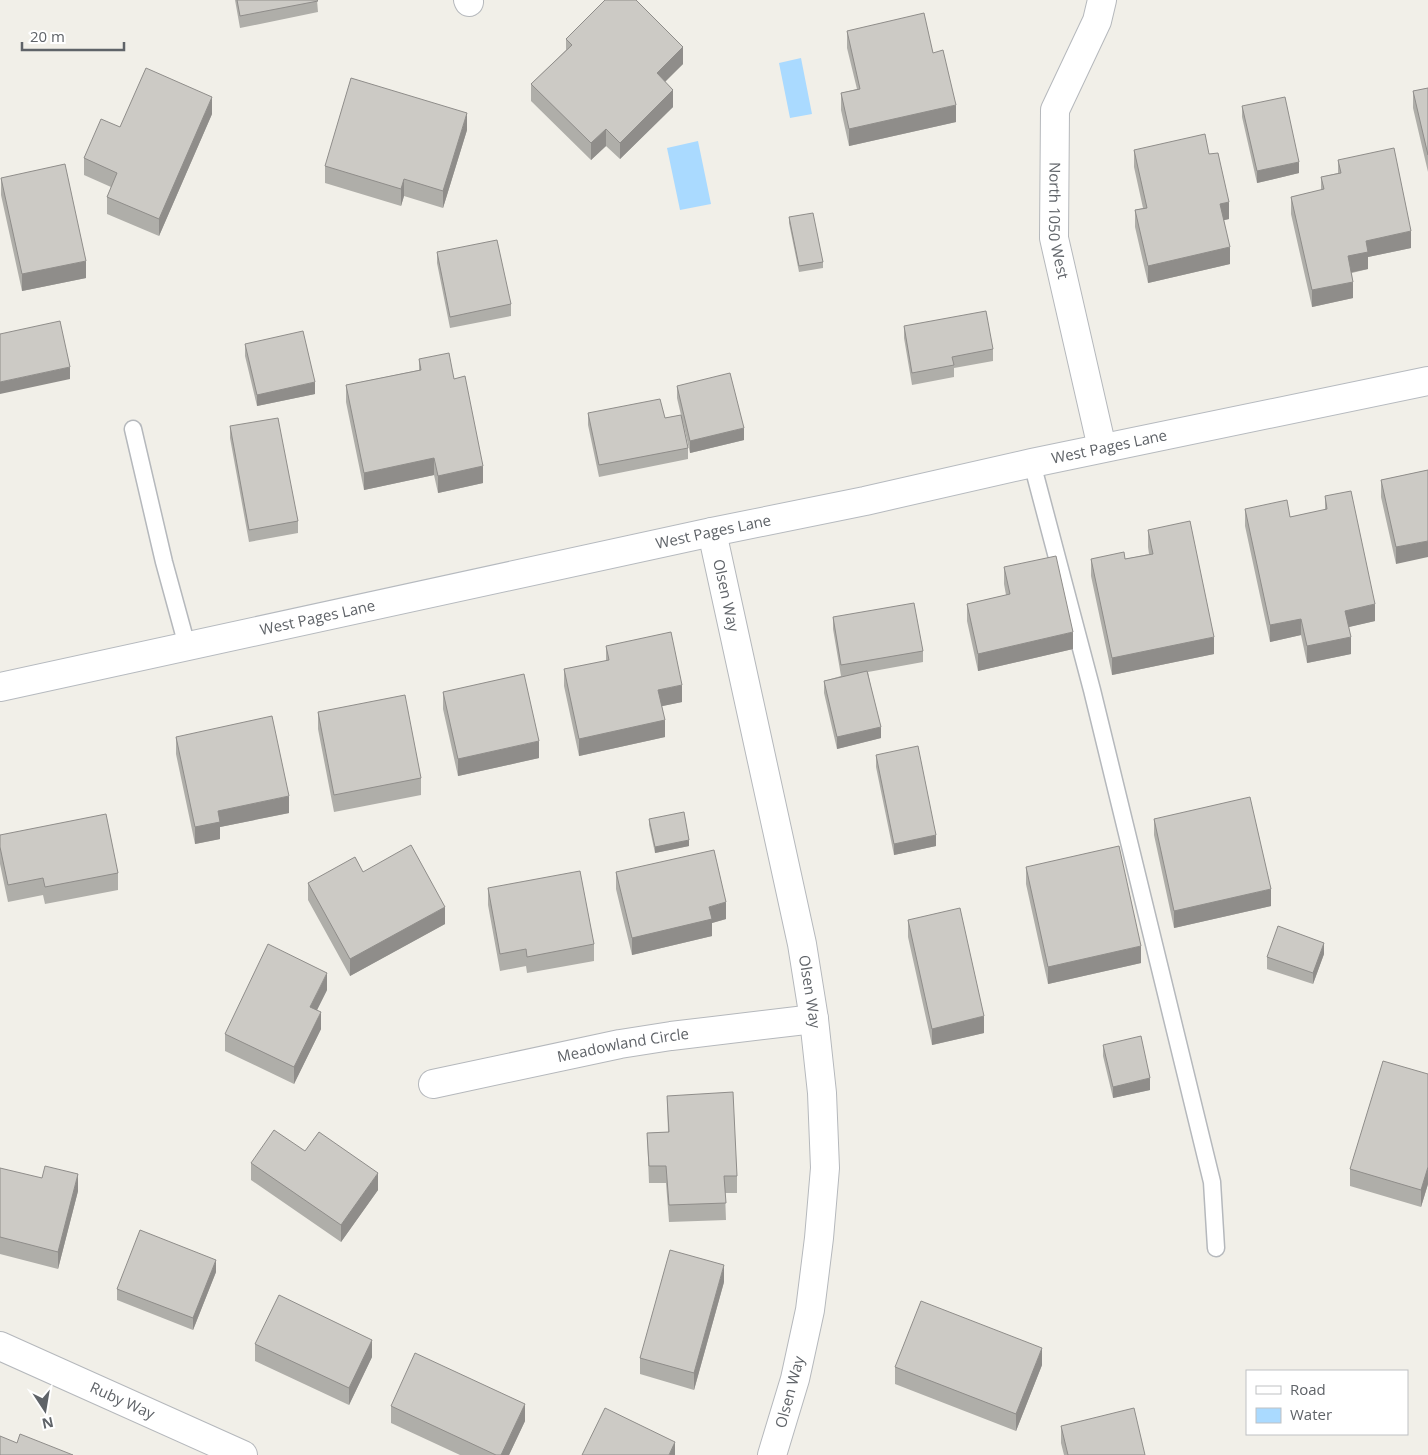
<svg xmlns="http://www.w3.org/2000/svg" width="1428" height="1455" viewBox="0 0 1428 1455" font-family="'Open Sans',sans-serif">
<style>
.water{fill:#aadaff}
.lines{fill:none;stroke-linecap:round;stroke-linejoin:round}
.lane-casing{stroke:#b5b8bc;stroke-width:19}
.street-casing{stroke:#b5b8bc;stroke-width:30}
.secondary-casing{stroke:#b6babf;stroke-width:30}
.lane{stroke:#fff;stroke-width:16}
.street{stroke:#fff;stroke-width:28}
.secondary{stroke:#fff;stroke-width:28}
.wall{fill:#afaea9}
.shaded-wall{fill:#8f8d8a}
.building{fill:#cccac5;stroke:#8f8d8a}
.labels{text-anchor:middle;stroke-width:4;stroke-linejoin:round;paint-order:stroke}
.street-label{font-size:15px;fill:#5f6368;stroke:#fff}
</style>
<rect width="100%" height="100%" fill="#f1efe8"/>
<path class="water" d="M 801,58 L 812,114 L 790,118 L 779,63 Z
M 698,141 L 711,204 L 680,210 L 667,148 Z"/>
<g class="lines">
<g class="lane-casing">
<path id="lane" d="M 133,429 L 164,562 L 187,646
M 1032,463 L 1092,690 L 1212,1182 L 1216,1248"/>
</g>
<g class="street-casing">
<g id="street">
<path d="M 468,0 L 469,2"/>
<path id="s1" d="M 1102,0 L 1097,21 L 1055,110 L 1054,238 L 1102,448"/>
<path id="s2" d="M 712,532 L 802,944 L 814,1019 L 822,1093 L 825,1168 L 819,1238 L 810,1310 L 795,1379 L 772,1455"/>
<path id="s3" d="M 433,1084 L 620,1044 L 671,1036 L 814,1019"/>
<path id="s4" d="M 0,1346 L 243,1455"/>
</g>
</g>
<g class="secondary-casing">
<g id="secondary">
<path id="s5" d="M 0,687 L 712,532 L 865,501 L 1032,463 L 1428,381"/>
</g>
</g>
<use href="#lane" class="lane"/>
<use href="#street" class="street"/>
<use href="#secondary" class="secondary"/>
</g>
<path class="wall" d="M 235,0 L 317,0 L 318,12 L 240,28 Z
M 847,31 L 956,122 L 849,146 L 841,110 L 841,93 L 857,89 L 847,48 Z
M 566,39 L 683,64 L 665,81 L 673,107 L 620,159 L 606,146 L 591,160 L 531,101 L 531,84 L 566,50 Z
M 1428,88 L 1428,172 L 1413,108 L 1413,91 Z
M 1242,106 L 1299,173 L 1257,183 L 1242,117 Z
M 212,114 L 159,236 L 107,214 L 107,197 L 111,187 L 84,175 L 84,158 L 120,127 Z
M 467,130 L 443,208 L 404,196 L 401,206 L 325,183 L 325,166 Z
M 1134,150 L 1209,154 L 1229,219 L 1224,220 L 1230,264 L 1148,283 L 1135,227 L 1135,210 L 1143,208 L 1134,167 Z
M 1338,160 L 1411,248 L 1368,257 L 1368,269 L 1352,273 L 1353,298 L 1312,307 L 1291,214 L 1291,197 L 1321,190 L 1321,177 L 1338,173 Z
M 1,178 L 86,278 L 22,291 L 1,195 Z
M 789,217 L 823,262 L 823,268 L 799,272 L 789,223 Z
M 437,252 L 511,304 L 511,316 L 450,328 L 437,263 Z
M 904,326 L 993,349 L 993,361 L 954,368 L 954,377 L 912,385 L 904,338 Z
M 245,344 L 315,394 L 257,406 L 245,356 Z
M 419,359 L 454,379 L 483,483 L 438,493 L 434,475 L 364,490 L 346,402 L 346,385 L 419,370 Z
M 677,386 L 744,440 L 690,453 L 682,418 L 688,448 L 688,459 L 599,477 L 588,425 L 588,413 L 665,418 L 681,415 L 677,398 Z
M 230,426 L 298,521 L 298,533 L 249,542 L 230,438 Z
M 1428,470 L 1396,564 L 1381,497 L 1381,480 Z
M 1325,496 L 1375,621 L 1348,627 L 1351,654 L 1307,663 L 1301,635 L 1270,642 L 1245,526 L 1245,509 L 1290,517 L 1325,510 Z
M 1148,530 L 1214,654 L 1112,675 L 1091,576 L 1091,559 L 1125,559 L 1149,554 L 1148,547 Z
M 1004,567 L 1073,649 L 978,671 L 967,621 L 967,604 L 1006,595 L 1004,584 Z
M 833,617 L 923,651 L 923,662 L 868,672 L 881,738 L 837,749 L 824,693 L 824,681 L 841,676 L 833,629 Z
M 606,646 L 682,702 L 662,706 L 665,737 L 579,756 L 564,686 L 564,669 L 606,661 Z
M 443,692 L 539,758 L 458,776 L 443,709 Z
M 318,712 L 421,778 L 421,795 L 334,812 L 318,729 Z
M 176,737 L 289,813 L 220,827 L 220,839 L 195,844 L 176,754 Z
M 876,755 L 936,846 L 894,855 L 876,767 Z
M 649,819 L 689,846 L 655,853 L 649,825 Z
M 1154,819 L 1271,906 L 1174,928 L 1154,835 Z
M 0,835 L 118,873 L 118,890 L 45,904 L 43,895 L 8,902 L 0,864 Z
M 1026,867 L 1141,963 L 1048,984 L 1026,884 Z
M 363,872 L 445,924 L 350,976 L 308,900 L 308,883 Z
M 616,872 L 726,919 L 712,923 L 712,936 L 632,955 L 616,889 Z
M 488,888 L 594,944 L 594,961 L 527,973 L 526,966 L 500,971 L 488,905 Z
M 908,920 L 984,1033 L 932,1045 L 908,937 Z
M 1324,954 L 1313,984 L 1267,969 L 1267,957 Z
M 327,990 L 317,1010 L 321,1029 L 294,1084 L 225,1051 L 225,1034 Z
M 1103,1045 L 1150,1090 L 1113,1098 L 1103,1056 Z
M 1428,1074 L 1428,1184 L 1421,1207 L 1350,1186 L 1350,1169 Z
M 667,1096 L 737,1176 L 737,1193 L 725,1193 L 726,1220 L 669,1222 L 666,1183 L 649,1183 L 647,1133 L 668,1132 Z
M 305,1151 L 378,1190 L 341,1242 L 251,1180 L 251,1163 Z
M 0,1168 L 78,1191 L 58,1269 L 0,1254 Z
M 216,1272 L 193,1330 L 117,1300 L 117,1289 Z
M 724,1282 L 694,1390 L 640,1374 L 640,1358 Z
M 255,1344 L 372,1357 L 349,1405 L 255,1361 Z
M 1042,1365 L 1016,1431 L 895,1384 L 895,1367 Z
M 391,1406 L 525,1421 L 509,1455 L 460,1455 L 391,1423 Z
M 1061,1426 L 1145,1455 L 1064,1455 L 1061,1443 Z"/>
<path class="shaded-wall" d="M 683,47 L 683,64 L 657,90 L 657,73 Z
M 673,90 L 673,107 L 620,159 L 620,143 Z
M 212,97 L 212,114 L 159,236 L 159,219 Z
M 956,105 L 956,122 L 849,146 L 849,129 Z
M 467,113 L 467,130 L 443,208 L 443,191 Z
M 606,129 L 606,146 L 591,160 L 591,143 Z
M 1299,162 L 1299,173 L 1257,183 L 1257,171 Z
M 404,179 L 404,196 L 401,206 L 401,189 Z
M 1229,202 L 1229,219 L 1220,221 L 1220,204 Z
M 1411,231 L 1411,248 L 1368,257 L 1368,269 L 1348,273 L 1348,256 L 1366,241 Z
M 1230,247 L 1230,264 L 1148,283 L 1148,266 Z
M 86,261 L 86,278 L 22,291 L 22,274 Z
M 1353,282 L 1353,298 L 1312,307 L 1312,290 Z
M 70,367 L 70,379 L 0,394 L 0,382 Z
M 315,382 L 315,394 L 257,406 L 257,395 Z
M 744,428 L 744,440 L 690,453 L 690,441 Z
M 434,458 L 434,475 L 364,490 L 364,473 Z
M 483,466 L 483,483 L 438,493 L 438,476 Z
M 1428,541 L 1428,557 L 1396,564 L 1396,547 Z
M 1375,604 L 1375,621 L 1345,628 L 1345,611 Z
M 1301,619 L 1301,635 L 1270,642 L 1270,625 Z
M 1073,632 L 1073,649 L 978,671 L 978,654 Z
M 1214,637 L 1214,654 L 1112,675 L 1112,658 Z
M 1351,637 L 1351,654 L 1307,663 L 1307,646 Z
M 682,685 L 682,702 L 658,707 L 658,690 Z
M 665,720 L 665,737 L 579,756 L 579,739 Z
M 881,727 L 881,738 L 837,749 L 837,737 Z
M 539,741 L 539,758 L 458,776 L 458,759 Z
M 289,796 L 289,813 L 220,827 L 220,839 L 195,844 L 195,827 L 218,811 Z
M 936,835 L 936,846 L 894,855 L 894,844 Z
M 689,840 L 689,846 L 655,853 L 655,847 Z
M 1271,889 L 1271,906 L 1174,928 L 1174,911 Z
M 726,902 L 726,919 L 712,923 L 712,936 L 632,955 L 632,938 L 709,907 Z
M 445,907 L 445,924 L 350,976 L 350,959 Z
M 1324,943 L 1324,954 L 1313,984 L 1313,973 Z
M 1141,946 L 1141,963 L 1048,984 L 1048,967 Z
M 327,973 L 327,990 L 310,1024 L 310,1007 Z
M 321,1012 L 321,1029 L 294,1084 L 294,1067 Z
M 984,1016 L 984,1033 L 932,1045 L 932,1029 Z
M 1150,1078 L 1150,1090 L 1113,1098 L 1113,1087 Z
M 1428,1167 L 1428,1184 L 1421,1207 L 1421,1190 Z
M 378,1173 L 378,1190 L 341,1242 L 341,1225 Z
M 78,1174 L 78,1191 L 58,1269 L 58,1252 Z
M 216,1260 L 216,1272 L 193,1330 L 193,1318 Z
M 724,1265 L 724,1282 L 694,1390 L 694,1373 Z
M 372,1340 L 372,1357 L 349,1405 L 349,1388 Z
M 1042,1348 L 1042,1365 L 1016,1431 L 1016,1414 Z
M 525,1404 L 525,1421 L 509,1455 L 501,1455 Z
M 675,1442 L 675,1455 L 669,1455 Z"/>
<path class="building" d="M 237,0 L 317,0 L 318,1 L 240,16 Z
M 605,0 L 636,0 L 683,47 L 657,73 L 673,90 L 620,143 L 606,129 L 591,143 L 531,84 L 572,45 L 566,39 Z
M 924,13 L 933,53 L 943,50 L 956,105 L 849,129 L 841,93 L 860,89 L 847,31 Z
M 146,68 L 212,97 L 159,219 L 107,197 L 117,173 L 84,158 L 101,119 L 120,127 Z
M 351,78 L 467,113 L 443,191 L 404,179 L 401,189 L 325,166 Z
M 1428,88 L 1428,155 L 1413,91 Z
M 1285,97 L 1299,162 L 1257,171 L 1242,106 Z
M 1205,134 L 1209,154 L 1218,153 L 1229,202 L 1220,204 L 1230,247 L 1148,266 L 1135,210 L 1147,208 L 1134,150 Z
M 1394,148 L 1411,231 L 1366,241 L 1368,252 L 1348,256 L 1353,282 L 1312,290 L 1291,197 L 1324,189 L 1321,177 L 1341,173 L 1338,160 Z
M 65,164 L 86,261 L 22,274 L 1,178 Z
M 813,213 L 823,262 L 799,266 L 789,217 Z
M 497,240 L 511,304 L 450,317 L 437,252 Z
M 986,311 L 993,349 L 952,357 L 954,365 L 912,373 L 904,326 Z
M 60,321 L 70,367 L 0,382 L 0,334 Z
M 303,331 L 315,382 L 257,395 L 245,344 Z
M 449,353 L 454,379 L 465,376 L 483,466 L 438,476 L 434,458 L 364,473 L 346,385 L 421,370 L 419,359 Z
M 730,373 L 744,428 L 690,441 L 677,386 Z
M 660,399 L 665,418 L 681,415 L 688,448 L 599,465 L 588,413 Z
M 278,418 L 298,521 L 249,530 L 230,426 Z
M 1428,470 L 1428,541 L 1396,547 L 1381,480 Z
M 1351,491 L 1375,604 L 1345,611 L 1351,637 L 1307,646 L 1301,619 L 1270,625 L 1245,509 L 1287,500 L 1290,517 L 1327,509 L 1325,496 Z
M 1190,521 L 1214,637 L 1112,658 L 1091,559 L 1124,552 L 1125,559 L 1153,554 L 1148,530 Z
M 1056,556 L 1073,632 L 978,654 L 967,604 L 1010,594 L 1004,567 Z
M 914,603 L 923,651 L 841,665 L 833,617 Z
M 671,632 L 682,685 L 658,690 L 665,720 L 579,739 L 564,669 L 609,660 L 606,646 Z
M 867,671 L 881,727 L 837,737 L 824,681 Z
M 524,674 L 539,741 L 458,759 L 443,692 Z
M 405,695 L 421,778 L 334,795 L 318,712 Z
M 272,716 L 289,796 L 218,811 L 220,822 L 195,827 L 176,737 Z
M 918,746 L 936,835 L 894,844 L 876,755 Z
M 1250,797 L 1271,889 L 1174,911 L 1154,819 Z
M 684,812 L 689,840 L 655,847 L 649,819 Z
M 106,814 L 118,873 L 45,887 L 43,878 L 8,885 L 0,847 L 0,835 Z
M 411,845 L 445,907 L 350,959 L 308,883 L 355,857 L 363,872 Z
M 1119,846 L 1141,946 L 1048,967 L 1026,867 Z
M 714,850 L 726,902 L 709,907 L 712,919 L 632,938 L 616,872 Z
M 580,871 L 594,944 L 527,957 L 526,949 L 500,954 L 488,888 Z
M 960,908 L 984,1016 L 932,1029 L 908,920 Z
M 1278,926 L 1324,943 L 1313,973 L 1267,957 Z
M 268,944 L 327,973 L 310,1007 L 321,1012 L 294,1067 L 225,1034 Z
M 1141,1036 L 1150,1078 L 1113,1087 L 1103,1045 Z
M 1383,1061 L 1428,1074 L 1428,1167 L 1421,1190 L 1350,1169 Z
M 733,1092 L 737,1176 L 724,1176 L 726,1203 L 669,1205 L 666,1166 L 649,1166 L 647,1133 L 669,1132 L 667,1096 Z
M 274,1130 L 305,1151 L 319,1132 L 378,1173 L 341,1225 L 251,1163 Z
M 45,1166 L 78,1174 L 58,1252 L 0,1237 L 0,1168 L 42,1178 Z
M 140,1230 L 216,1260 L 193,1318 L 117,1289 Z
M 670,1250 L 724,1265 L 694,1373 L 640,1358 Z
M 279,1295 L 372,1340 L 349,1388 L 255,1344 Z
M 921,1301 L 1042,1348 L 1016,1414 L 895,1367 Z
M 415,1353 L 525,1404 L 501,1455 L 496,1455 L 391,1406 Z
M 605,1408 L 675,1442 L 669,1455 L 582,1455 Z
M 1134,1408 L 1145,1455 L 1068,1455 L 1061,1426 Z
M 20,1434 L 73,1455 L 0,1455 L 0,1436 L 17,1443 Z"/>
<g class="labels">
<g class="street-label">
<text dy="5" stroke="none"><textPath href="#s1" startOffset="231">North 1050 West</textPath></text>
<text dy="5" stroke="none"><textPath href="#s5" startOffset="1135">West Pages Lane</textPath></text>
<text dy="5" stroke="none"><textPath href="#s5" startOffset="730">West Pages Lane</textPath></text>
<text dy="5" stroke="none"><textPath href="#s2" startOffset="65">Olsen Way</textPath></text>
<text dy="5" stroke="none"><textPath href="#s5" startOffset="325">West Pages Lane</textPath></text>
<text dy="5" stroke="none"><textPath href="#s2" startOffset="470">Olsen Way</textPath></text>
<text dy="5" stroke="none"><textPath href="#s3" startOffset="194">Meadowland Circle</textPath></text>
<text transform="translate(790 1392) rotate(-75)" y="5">Olsen Way</text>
<text dy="5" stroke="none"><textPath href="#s4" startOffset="134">Ruby Way</textPath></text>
</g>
</g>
<rect x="1246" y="1370" width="162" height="65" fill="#ffffff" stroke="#bfc1c3"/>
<rect x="1256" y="1386" width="25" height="8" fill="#ffffff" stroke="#bfc1c3"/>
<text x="1290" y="1395" font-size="15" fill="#5f6368">Road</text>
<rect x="1256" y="1408" width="25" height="15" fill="#aadaff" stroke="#bfc1c3"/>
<text x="1290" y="1420" font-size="15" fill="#5f6368">Water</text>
<g transform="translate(45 1410) rotate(168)" stroke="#ffffff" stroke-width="4" paint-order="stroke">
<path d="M0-4L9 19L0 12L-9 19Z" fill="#5f6368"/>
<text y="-8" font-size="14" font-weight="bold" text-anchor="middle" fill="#5f6368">N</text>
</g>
<path d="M22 42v8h102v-8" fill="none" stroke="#5f6368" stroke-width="2.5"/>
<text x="30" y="42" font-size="15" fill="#5f6368" stroke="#ffffff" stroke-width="4" paint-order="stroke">20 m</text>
</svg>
